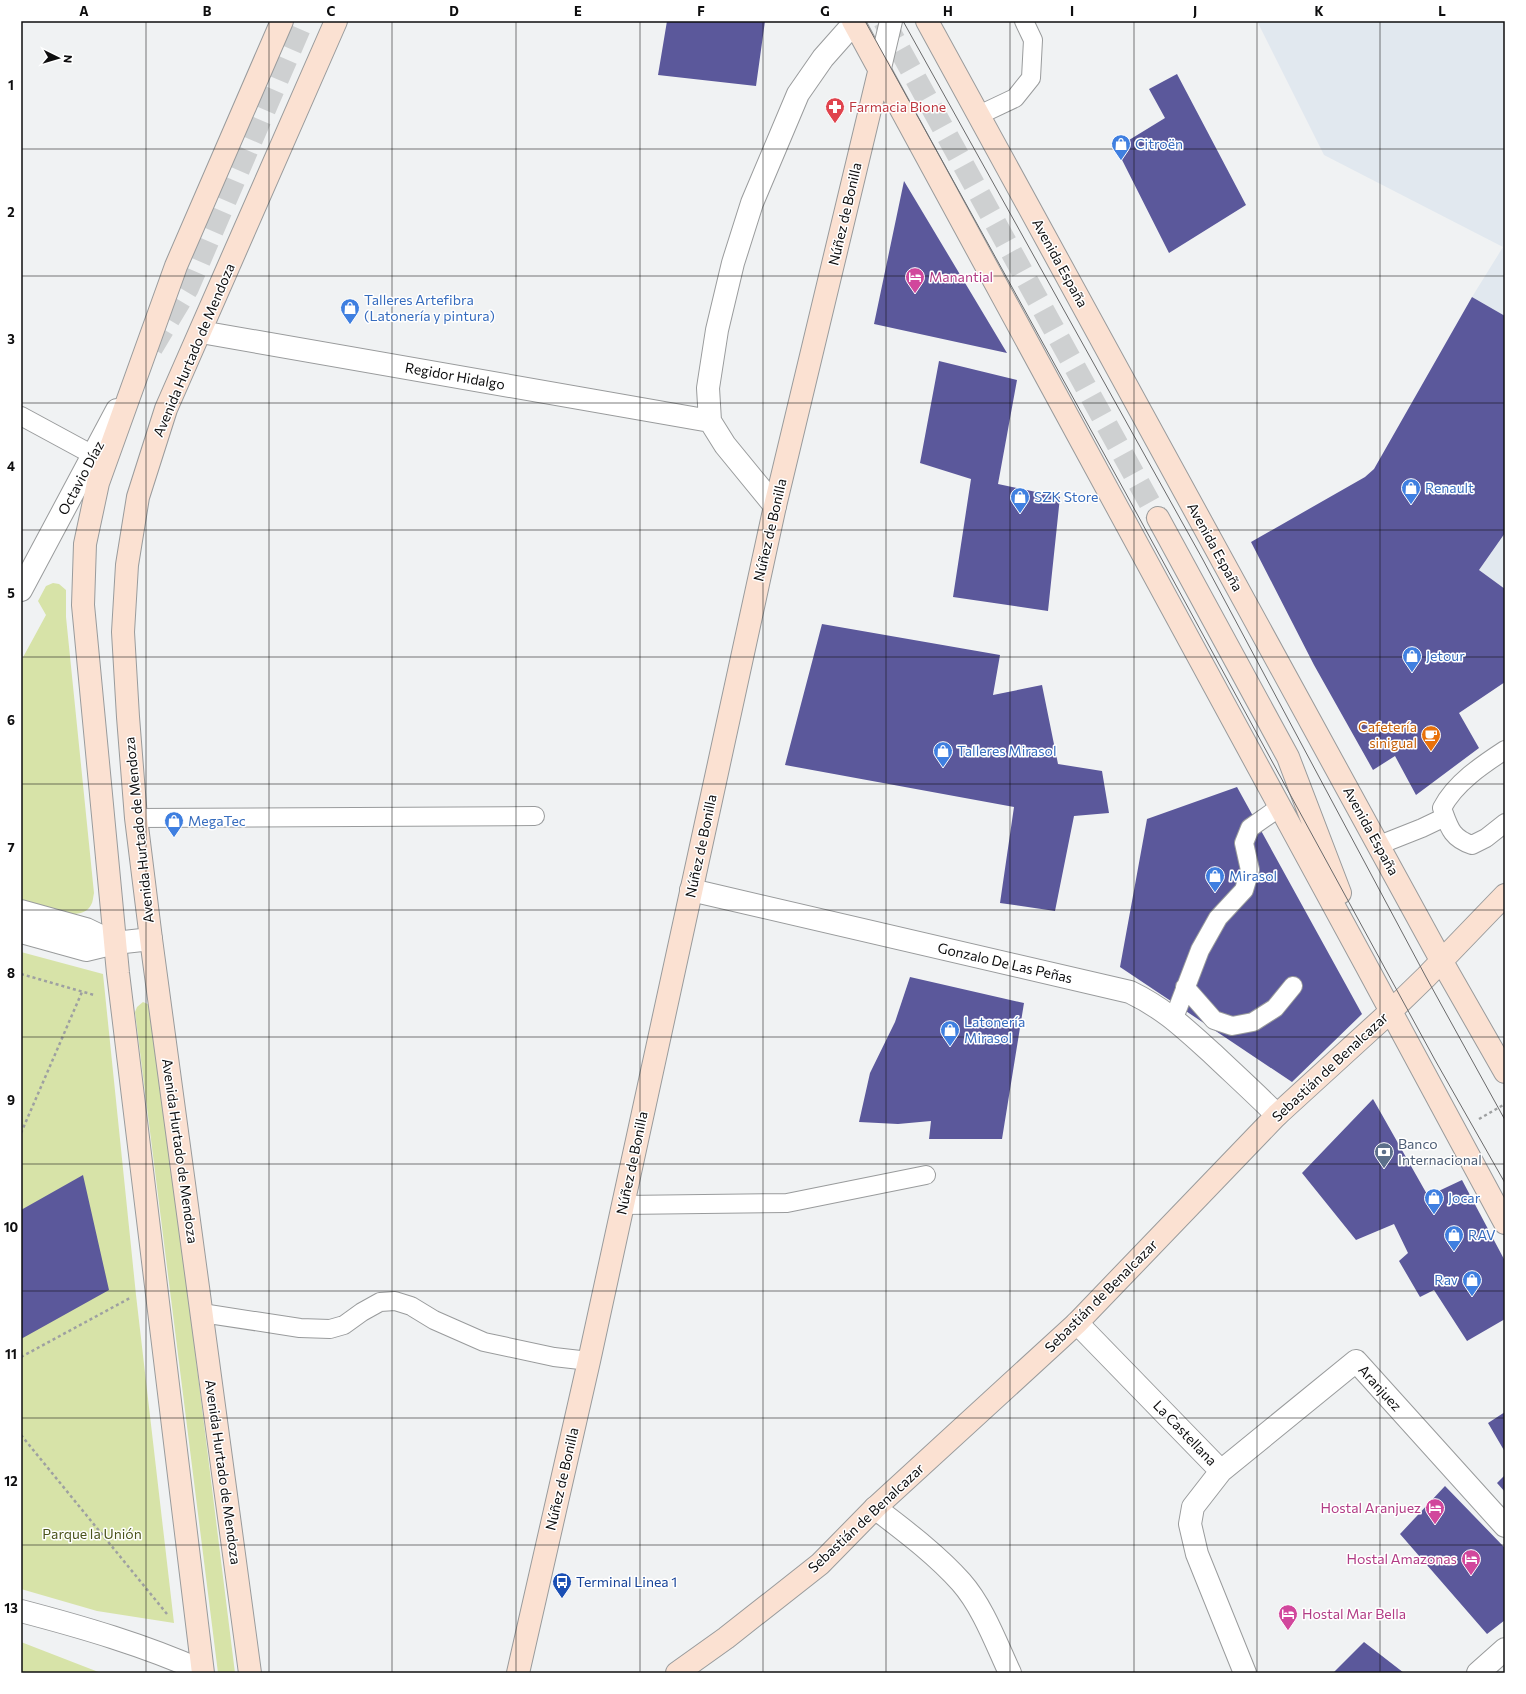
<svg xmlns="http://www.w3.org/2000/svg" width="1526" height="1694" viewBox="0 0 1526 1694" font-family="Commissioner,sans-serif">
<style>
.built{fill:#e1e8ef}
.green{fill:#d7e3a8}
.building{fill:#5b589b}
.lines{fill:none;stroke-linecap:round;stroke-linejoin:round}
.secondary-tunnel{stroke:#ced0d1;stroke-width:22;stroke-dasharray:22 11;stroke-linecap:butt}
.lane-casing{stroke:#999b9c;stroke-width:20}
.street-casing{stroke:#999b9c;stroke-width:24}
.secondary-casing{stroke:#999b9c;stroke-width:24}
.path{stroke:#9ea0a1;stroke-width:2.5;stroke-dasharray:3 3;stroke-linecap:butt}
.lane{stroke:#fff;stroke-width:18}
.street{stroke:#fff;stroke-width:22}
.secondary{stroke:#fbe1d2;stroke-width:22}
.tram{stroke:#6a6a6b;stroke-width:1}
.grid{fill:none;stroke:#0e0e0f;stroke-width:1;stroke-opacity:0.55}
.labels{text-anchor:middle;stroke-width:3;stroke-linejoin:round;paint-order:stroke}
.health-label{font-size:14px;fill:#be3a42;stroke:#fff;text-anchor:start}
.shop-label{font-size:14px;fill:#366cbe;stroke:#fff;text-anchor:start}
.street-label{font-size:14px;fill:#0e0e0f;stroke:#fff}
.hotel-label{font-size:14px;fill:#b23c85;stroke:#fff;text-anchor:start}
.food-label{font-size:14px;fill:#c56008;stroke:#fff;text-anchor:end}
.service-label{font-size:14px;fill:#4e5e75;stroke:#fff;text-anchor:start}
.park-label{font-size:14px;fill:#4b541b;stroke:#fff}
.transit-label{font-size:14px;fill:#164399;stroke:#fff;text-anchor:start}
.neatline{fill:none;stroke:#0e0e0f;stroke-width:1.5}
.grid-label{font-size:13px;text-anchor:middle;font-weight:bold;fill:#0e0e0f}
</style>
<rect width="100%" height="100%" fill="#f0f2f3"/>
<path class="built" d="M 1257,21 L 1505,21 L 1505,316 L 1472,297 L 1503,247 L 1324,155 Z
M 1505,533 L 1505,589 L 1479,570 Z"/>
<path class="green" d="M 53,583 L 59,584 L 66,590 L 66,617 L 94,893 C 93,897 93,902 91,905 C 81,925 37,906 21,902 L 21,661 L 46,615 L 38,601 L 46,586 Z
M 21,952 L 103,974 L 136,1295 L 174,1623 L 97,1611 L 21,1589 Z
M 143,1002 L 152,1006 L 235,1673 L 218,1673 L 135,1012 L 137,1007 Z
M 21,1642 L 101,1673 L 21,1673 Z"/>
<path class="building" d="M 667,21 L 765,21 L 756,86 L 658,75 Z
M 1177,74 L 1246,205 L 1169,253 L 1116,148 L 1165,118 L 1149,89 Z
M 904,181 L 1007,353 L 874,324 Z
M 1472,297 L 1505,316 L 1505,533 L 1479,570 L 1505,589 L 1505,682 L 1459,713 L 1479,748 L 1416,795 L 1395,756 L 1373,770 L 1314,665 L 1251,542 L 1365,477 L 1374,469 Z
M 939,361 L 1017,380 L 998,484 L 1060,497 L 1048,611 L 953,597 L 971,479 L 920,463 Z
M 822,624 L 1000,655 L 993,695 L 1042,685 L 1058,764 L 1102,771 L 1109,813 L 1074,816 L 1055,911 L 1000,903 L 1014,807 L 785,765 Z
M 1237,787 L 1362,1014 L 1292,1082 L 1120,967 L 1147,819 Z
M 910,977 L 1024,1003 L 1002,1139 L 929,1139 L 931,1121 L 898,1124 L 859,1122 L 870,1073 L 895,1022 Z
M 1373,1099 L 1428,1196 L 1462,1180 L 1505,1261 L 1505,1319 L 1467,1341 L 1434,1290 L 1420,1297 L 1399,1261 L 1408,1253 L 1394,1224 L 1356,1240 L 1302,1173 Z
M 83,1175 L 109,1290 L 21,1339 L 21,1210 Z
M 1505,1412 L 1505,1452 L 1488,1423 Z
M 1505,1475 L 1505,1492 L 1497,1483 Z
M 1445,1486 L 1505,1548 L 1505,1620 L 1487,1634 L 1400,1534 Z
M 1364,1642 L 1404,1673 L 1333,1673 Z"/>
<g class="lines">
<path class="secondary-tunnel" d="M 884,21 L 1158,518
M 152,348 L 188,288 L 303,21"/>
<g class="lane-casing">
<path id="lane" d="M 979,115 L 1015,98 L 1031,78 L 1033,40 L 1024,21
M 21,416 L 93,455
M 1505,750 C 1482,765 1455,783 1442,808 C 1449,827 1451,838 1472,845 L 1486,838 L 1505,823
M 136,818 L 535,816
M 1379,845 L 1422,828 L 1445,817
M 1185,987 L 1214,1020 L 1232,1026 L 1253,1022 L 1275,1008 L 1293,986
M 1174,1018 L 1200,950 L 1218,918 L 1244,890 L 1250,870 L 1244,843 L 1250,828 L 1280,807
M 623,1205 L 787,1203 L 926,1175
M 202,1313 L 300,1328 L 330,1329 L 344,1325 L 362,1312 L 380,1302 L 395,1301 L 411,1306 L 434,1320 L 484,1342 L 554,1357 L 589,1361"/>
</g>
<g class="street-casing">
<path id="street" d="M 880,68 L 891,21
M 201,332 L 710,421
M 775,506 L 725,445 L 710,421 L 708,388 L 717,330 L 733,263 L 752,203 L 798,94 L 823,58 L 854,23
M 21,590 L 117,410
M 691,890 L 1130,992 C 1165,1009 1184,1028 1213,1054 C 1234,1074 1256,1094 1277,1115
M 21,911 L 86,929 L 115,943
M 21,932 L 86,950 L 115,943 L 151,939
M 1077,1323 L 1221,1471
M 875,1508 C 905,1531 936,1554 961,1582 C 983,1607 996,1643 1010,1673
M 21,1611 C 82,1627 144,1645 202,1671
M 1245,1673 L 1197,1554 L 1190,1524 L 1193,1507 L 1221,1471 L 1356,1361 L 1505,1526
M 1478,1673 L 1505,1649"/>
</g>
<g class="secondary-casing">
<path id="secondary" d="M 853,21 L 1367,967 L 1505,1223
M 927,21 L 1441,960 L 1505,1072
M 1158,518 L 1288,757 L 1340,893
M 203,1673 L 118,973 L 83,605 L 85,544 L 98,483 L 176,266 L 282,21
M 250,1673 L 151,939 L 136,818 L 128,717 L 123,632 L 127,565 L 138,497 L 166,409 L 336,21
M 518,1673 L 589,1361 L 775,506 L 880,68
M 677,1673 L 726,1638 L 820,1564 L 875,1508 L 1077,1323 L 1277,1115 L 1391,1011 L 1426,977 L 1505,895"/>
</g>
<path class="path" d="M 21,974 L 94,995
M 1479,1119 L 1505,1104
M 21,1133 L 82,992
M 21,1357 L 130,1298
M 21,1435 L 167,1614"/>
<use href="#lane" class="lane"/>
<use href="#street" class="street"/>
<use href="#secondary" class="secondary"/>
<path class="tram" d="M 865,21 L 1124,490 L 1435,1060 L 1505,1183
M 903,21 L 1202,558 L 1426,977 L 1505,1120"/>
</g>
<path class="grid" d="M 146,21 L 146,1673M 269,21 L 269,1673M 392,21 L 392,1673M 516,21 L 516,1673M 640,21 L 640,1673M 763,21 L 763,1673M 886,21 L 886,1673M 1010,21 L 1010,1673M 1134,21 L 1134,1673M 1257,21 L 1257,1673M 1380,21 L 1380,1673M 21,149 L 1505,149M 21,276 L 1505,276M 21,403 L 1505,403M 21,530 L 1505,530M 21,657 L 1505,657M 21,784 L 1505,784M 21,910 L 1505,910M 21,1037 L 1505,1037M 21,1164 L 1505,1164M 21,1291 L 1505,1291M 21,1418 L 1505,1418M 21,1545 L 1505,1545"/>
<defs>
<g id="pharmacy-pin" transform="scale(1)"><path d="M0 17L-7.5 6A9.5 9.5 0 1 1 7.5 6Z" fill="#e0444e" stroke="#fff"/><path d="M-2-6h4v4h4v4h-4v4h-4v-4h-4v-4h4Z" fill="#fff"/></g>
<g id="shop-pin" transform="scale(1)"><path d="M0 17L-7.5 6A9.5 9.5 0 1 1 7.5 6Z" fill="#3f7fe0" stroke="#fff"/><path d="M-5-2.5h2.3a2.7 3.5 0 0 1 5.4 0H5L5.5 6h-11ZM-1.5-2.5h3a1.5 2.3 0 0 0-3 0Z" fill="#fff"/></g>
<g id="hotel-pin" transform="scale(1)"><path d="M0 17L-7.5 6A9.5 9.5 0 1 1 7.5 6Z" fill="#d1479c" stroke="#fff"/><path d="M-6-4.5h1.5V1H6V5H4.5V3h-9V5H-6ZM-4 0a1.8 1.8 0 1 1 3.6 0ZM.5 0V-2.5h3Q6-2.5 6 0Z" fill="#fff"/></g>
<g id="cafe-pin" transform="scale(1)"><path d="M0 17L-7.5 6A9.5 9.5 0 1 1 7.5 6Z" fill="#e8710a" stroke="#fff"/><path d="M-5.5-4.5H6V0H3Q3 3.5 0 3.5H-2.5Q-5.5 3.5-5.5 0ZM3-3.2v2h1.7v-2ZM-6 4.5H4V6H-6Z" fill="#fff"/></g>
<g id="bank-pin" transform="scale(1)"><path d="M0 17L-7.5 6A9.5 9.5 0 1 1 7.5 6Z" fill="#5c6f8a" stroke="#fff"/><path d="M-6-4H6V4H-6ZM0-2.3a2.3 2.3 0 1 0 0 4.6a2.3 2.3 0 1 0 0-4.6Z" fill="#fff"/></g>
<g id="bus-pin" transform="scale(1)"><path d="M0 17L-7.5 6A9.5 9.5 0 1 1 7.5 6Z" fill="#1a4fb4" stroke="#fff"/><path d="M-5-6H5V4H4V6H2V4H-2V6H-4V4H-5ZM-3.5-4V0h7V-4ZM-3.5 1.2v1.5H-2V1.2ZM2 1.2v1.5H3.5V1.2Z" fill="#fff"/></g>
</defs>
<g fill-rule="evenodd">
<use href="#pharmacy-pin" x="835" y="107"/>
<use href="#shop-pin" x="1121" y="144"/>
<use href="#hotel-pin" x="915" y="277"/>
<use href="#shop-pin" x="350" y="308"/>
<use href="#shop-pin" x="1411" y="488"/>
<use href="#shop-pin" x="1020" y="497"/>
<use href="#shop-pin" x="1412" y="656"/>
<use href="#cafe-pin" x="1431" y="735"/>
<use href="#shop-pin" x="943" y="751"/>
<use href="#shop-pin" x="174" y="821"/>
<use href="#shop-pin" x="1215" y="876"/>
<use href="#shop-pin" x="950" y="1030"/>
<use href="#bank-pin" x="1384" y="1152"/>
<use href="#shop-pin" x="1434" y="1198"/>
<use href="#shop-pin" x="1454" y="1235"/>
<use href="#shop-pin" x="1472" y="1280"/>
<use href="#hotel-pin" x="1435" y="1508"/>
<use href="#hotel-pin" x="1471" y="1559"/>
<use href="#bus-pin" x="562" y="1582"/>
<use href="#hotel-pin" x="1288" y="1614"/>
</g>
<g class="labels">
<g class="health-label">
<text x="849" y="112">Farmacia Bione</text>
</g>
<g class="shop-label">
<text x="1135" y="149">Citroën</text>
<text x="364" y="305">Talleres Artefibra<tspan x="364" dy="16">(Latonería y pintura)</tspan></text>
<text x="1425" y="493">Renault</text>
<text x="1034" y="502">SZK Store</text>
<text x="1426" y="661">Jetour</text>
<text x="957" y="756">Talleres Mirasol</text>
<text x="188" y="826">MegaTec</text>
<text x="1229" y="881">Mirasol</text>
<text x="964" y="1027">Latonería<tspan x="964" dy="16">Mirasol</tspan></text>
<text x="1448" y="1203">Jocar</text>
<text x="1468" y="1240">RAV</text>
<text x="1458" y="1285" text-anchor="end">Rav</text>
</g>
<g class="street-label">
<text transform="translate(845 214) rotate(-77)" y="5">Núñez de Bonilla</text>
<text transform="translate(1060 263) rotate(61)" y="5">Avenida España</text>
<text transform="translate(194 350) rotate(-67)" y="5">Avenida Hurtado de Mendoza</text>
<text transform="translate(455 376) rotate(10)" y="5">Regidor Hidalgo</text>
<text transform="translate(81 478) rotate(-62)" y="5">Octavio Díaz</text>
<text transform="translate(770 530) rotate(-77)" y="5">Núñez de Bonilla</text>
<text transform="translate(1215 547) rotate(61)" y="5">Avenida España</text>
<text transform="translate(139 830) rotate(-96)" y="5">Avenida Hurtado de Mendoza</text>
<text transform="translate(1371 831) rotate(61)" y="5">Avenida España</text>
<text transform="translate(701 846) rotate(-78)" y="5">Núñez de Bonilla</text>
<text transform="translate(1005 963) rotate(13)" y="5">Gonzalo De Las Peñas</text>
<text transform="translate(1330 1067) rotate(-43)" y="5">Sebastián de Benalcazar</text>
<text transform="translate(180 1151) rotate(82)" y="5">Avenida Hurtado de Mendoza</text>
<text transform="translate(632 1163) rotate(-78)" y="5">Núñez de Bonilla</text>
<text transform="translate(1101 1296) rotate(-45)" y="5">Sebastián de Benalcazar</text>
<text transform="translate(1380 1388) rotate(48)" y="5">Aranjuez</text>
<text transform="translate(1185 1433) rotate(46)" y="5">La Castellana</text>
<text transform="translate(223 1472) rotate(82)" y="5">Avenida Hurtado de Mendoza</text>
<text transform="translate(562 1479) rotate(-77)" y="5">Núñez de Bonilla</text>
<text transform="translate(866 1518) rotate(-43)" y="5">Sebastián de Benalcazar</text>
</g>
<g class="hotel-label">
<text x="929" y="282">Manantial</text>
<text x="1421" y="1513" text-anchor="end">Hostal Aranjuez</text>
<text x="1457" y="1564" text-anchor="end">Hostal Amazonas</text>
<text x="1302" y="1619">Hostal Mar Bella</text>
</g>
<g class="food-label">
<text x="1417" y="732">Cafetería<tspan x="1417" dy="16">sinigual</tspan></text>
</g>
<g class="service-label">
<text x="1398" y="1149">Banco<tspan x="1398" dy="16">Internacional</tspan></text>
</g>
<g class="park-label">
<text x="92" y="1539">Parque la Unión</text>
</g>
<g class="transit-label">
<text x="576" y="1587">Terminal Linea 1</text>
</g>
</g>
<rect width="1526" height="1694" fill="none" stroke="#ffffff" stroke-width="44"/>
<g transform="translate(58 58) rotate(95)" stroke="#ffffff" stroke-width="3" paint-order="stroke">
<path d="M0-3L7 15L0 10L-7 15Z" fill="#0e0e0f"/>
<text y="-6" font-size="11" font-weight="bold" text-anchor="middle" fill="#0e0e0f">N</text>
</g>
<rect x="22" y="22" width="1482" height="1650" class="neatline"/>
<g class="grid-label">
<text x="84" y="16">A</text>
<text x="207" y="16">B</text>
<text x="331" y="16">C</text>
<text x="454" y="16">D</text>
<text x="578" y="16">E</text>
<text x="701" y="16">F</text>
<text x="825" y="16">G</text>
<text x="948" y="16">H</text>
<text x="1072" y="16">I</text>
<text x="1195" y="16">J</text>
<text x="1319" y="16">K</text>
<text x="1442" y="16">L</text>
<text x="11" y="90">1</text>
<text x="11" y="217">2</text>
<text x="11" y="344">3</text>
<text x="11" y="471">4</text>
<text x="11" y="598">5</text>
<text x="11" y="725">6</text>
<text x="11" y="852">7</text>
<text x="11" y="978">8</text>
<text x="11" y="1105">9</text>
<text x="11" y="1232">10</text>
<text x="11" y="1359">11</text>
<text x="11" y="1486">12</text>
<text x="11" y="1613">13</text>
</g>
</svg>
